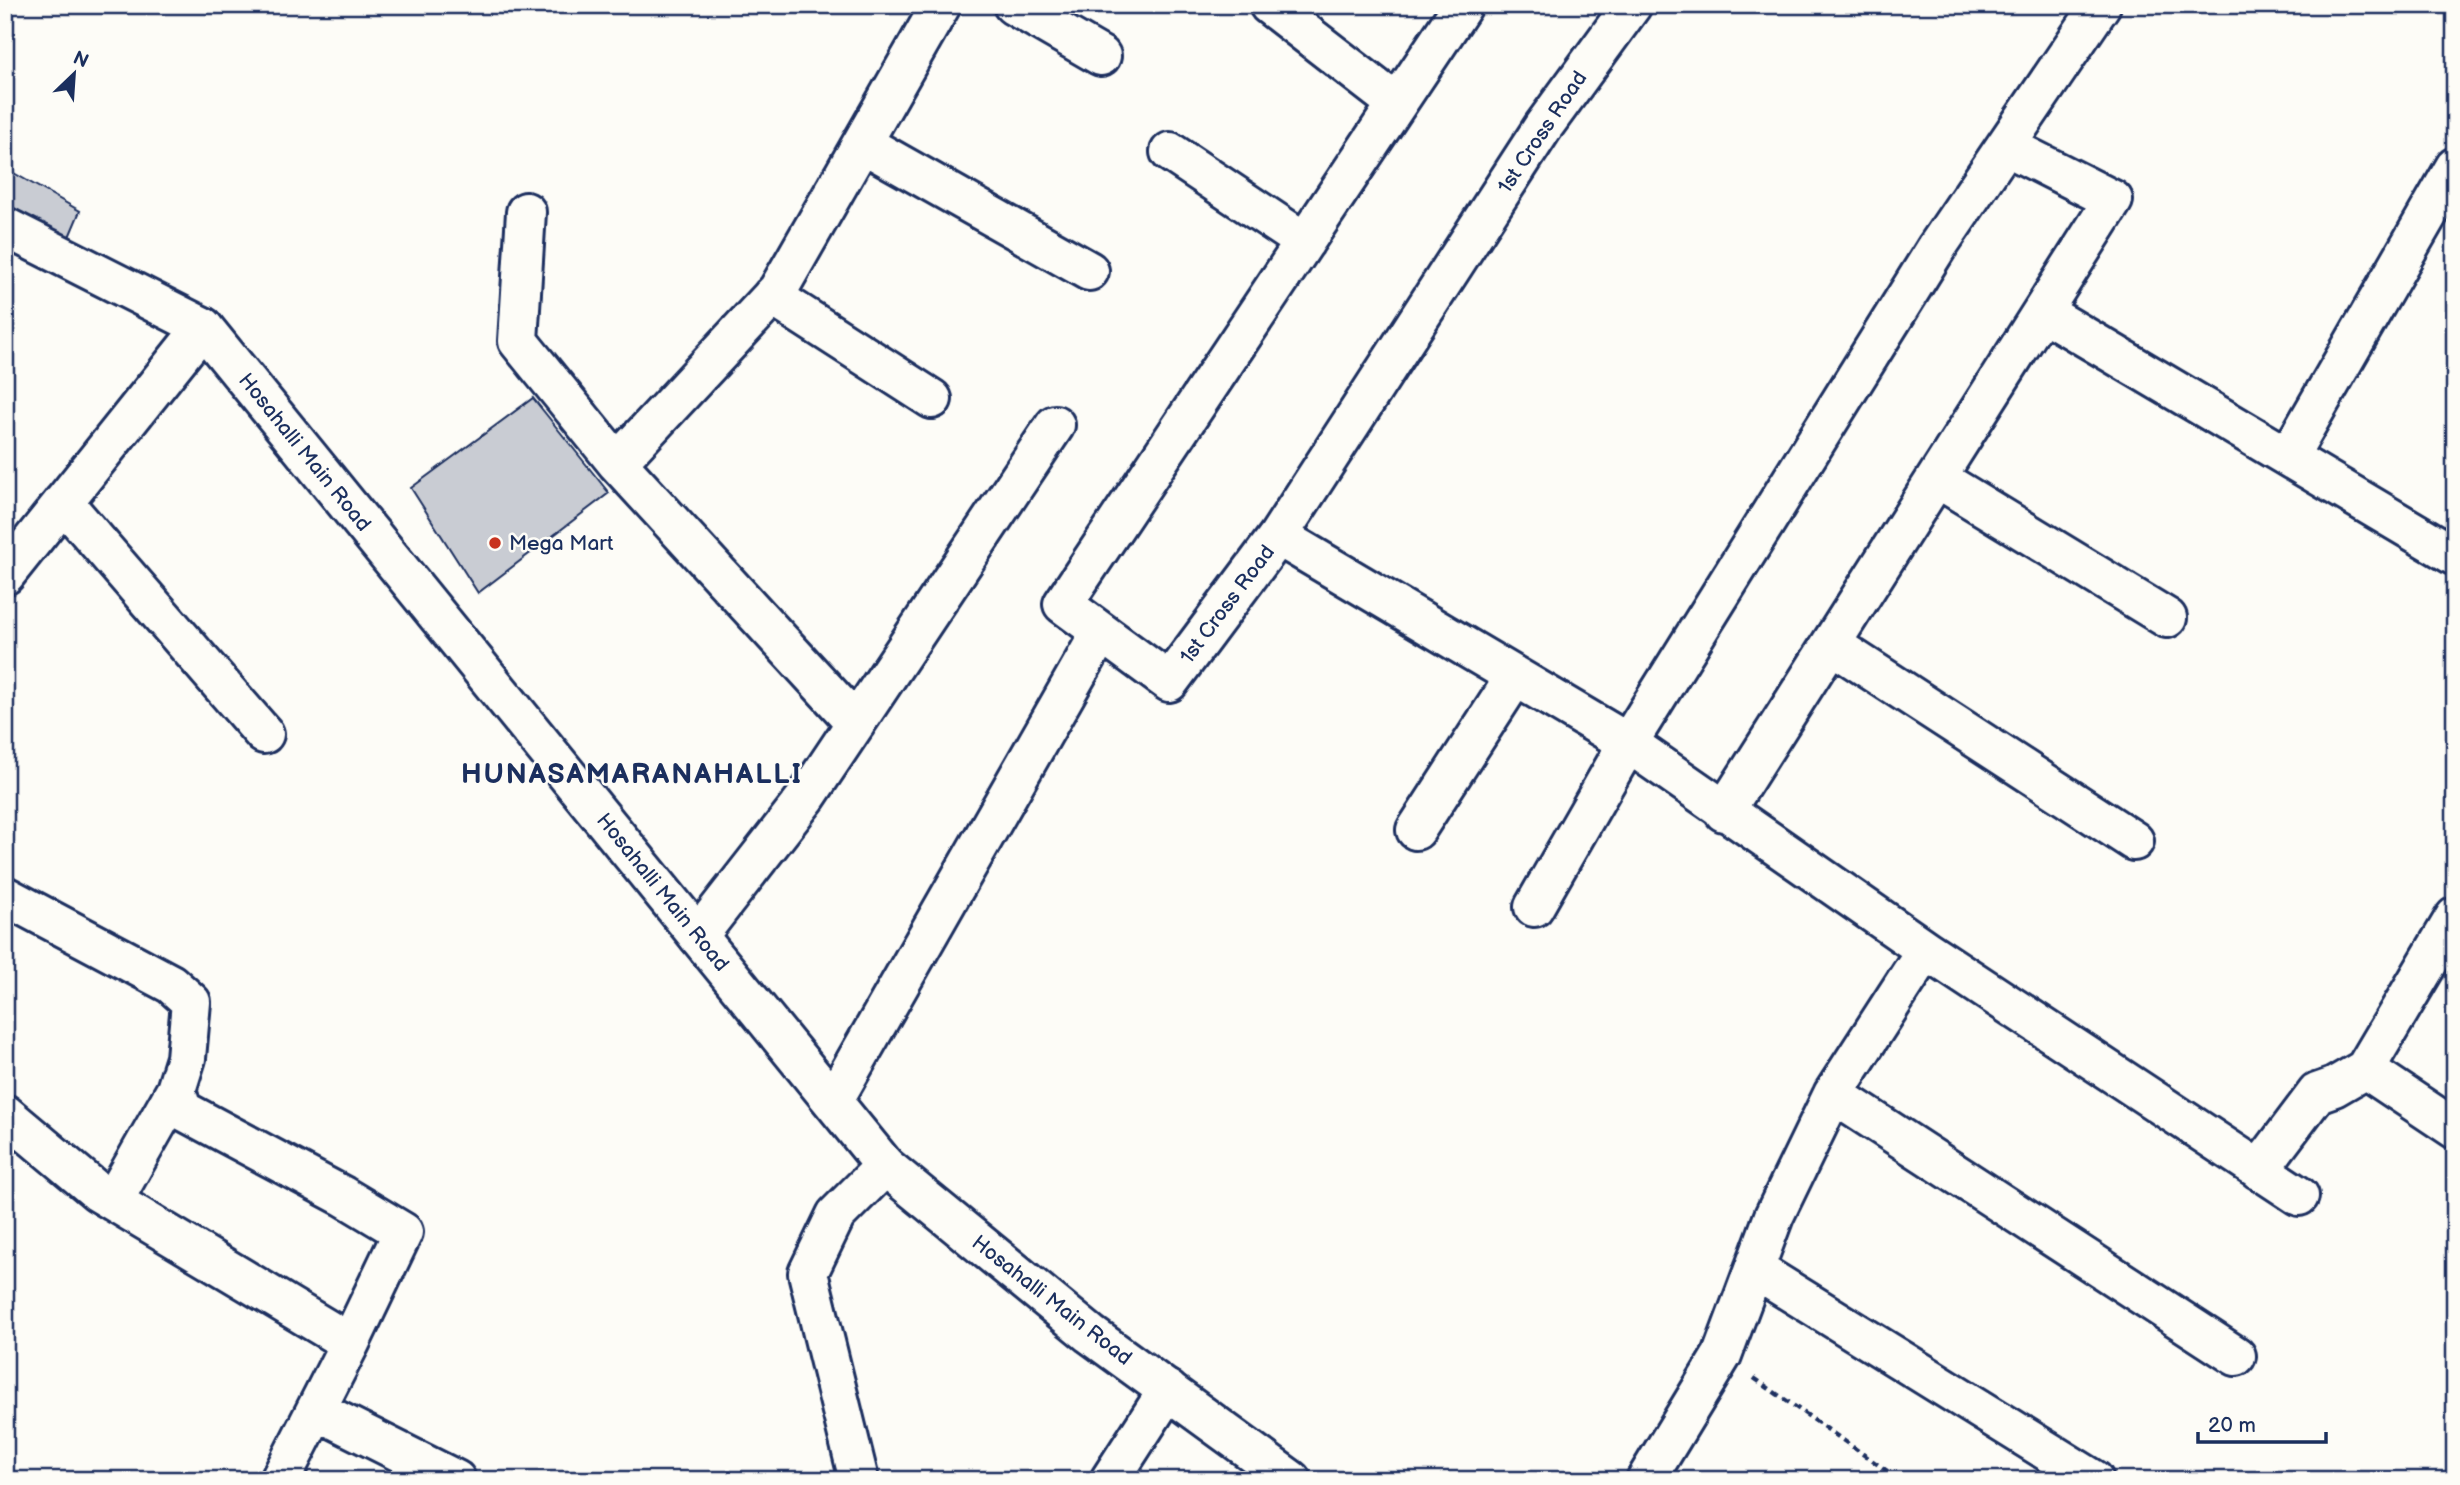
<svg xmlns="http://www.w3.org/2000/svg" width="2460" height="1485" viewBox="0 0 2460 1485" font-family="'Balsamiq Sans',sans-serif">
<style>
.building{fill:#c9ccd3;stroke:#1b2f5e;stroke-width:2}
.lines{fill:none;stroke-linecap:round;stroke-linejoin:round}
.minor-casing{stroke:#1b2f5e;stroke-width:44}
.tertiary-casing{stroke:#1b2f5e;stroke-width:44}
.path{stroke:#1b2f5e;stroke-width:4.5;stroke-dasharray:7 5;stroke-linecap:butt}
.minor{stroke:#fdfcf7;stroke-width:38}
.tertiary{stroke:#fdfcf7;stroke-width:38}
.poi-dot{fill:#c8321e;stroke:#fdfcf7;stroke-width:2.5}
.labels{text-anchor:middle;stroke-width:5;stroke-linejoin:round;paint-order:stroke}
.street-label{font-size:21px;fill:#1b2f5e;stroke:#fdfcf7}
.poi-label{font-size:21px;fill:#1b2f5e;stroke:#fdfcf7;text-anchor:start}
.district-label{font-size:28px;font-weight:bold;letter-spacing:2px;fill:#1b2f5e;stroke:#fdfcf7}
</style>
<rect width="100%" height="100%" fill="#fdfcf7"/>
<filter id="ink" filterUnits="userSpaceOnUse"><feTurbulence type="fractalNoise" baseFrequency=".0143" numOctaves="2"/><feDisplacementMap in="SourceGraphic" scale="14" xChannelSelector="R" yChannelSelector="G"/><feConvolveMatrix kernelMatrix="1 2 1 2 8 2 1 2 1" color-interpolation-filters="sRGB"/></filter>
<g filter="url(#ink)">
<path class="building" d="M 5,168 L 80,211 L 66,244 L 5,213 Z
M 533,398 L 609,493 L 478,593 L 411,488 Z"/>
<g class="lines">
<g class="minor-casing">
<path id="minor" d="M 1013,5 L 1101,56
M 1269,5 L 1397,104
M 1463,5 L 1063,604 L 1169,682 L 1278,536 L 1543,127 L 1632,5
M 862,143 L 1089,271
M 1170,152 L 1305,242
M 526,212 L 518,341 L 617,463
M 772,296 L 932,399
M 2043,312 L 2455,556
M 2288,457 L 2455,167
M 1937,478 L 2167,618
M 63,502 L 264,734
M 1278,536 L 1628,743 L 1534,907
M 5,575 L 203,327
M 1831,644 L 2134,841
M 856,723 L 617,463 L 778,290 L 941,5
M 1724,812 L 2113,200 L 2006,146
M 1416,830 L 1515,677
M 5,896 L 171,984 L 191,1002 L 186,1058 L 176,1090 L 182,1110 L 343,1196 L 403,1232 L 350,1343
M 698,936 L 807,796 L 1055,425
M 1926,950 L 2299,1196
M 2365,1069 L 2455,1129
M 1833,1094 L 2236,1356
M 833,1101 L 1101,632
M 5,1114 L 98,1192 L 350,1343 L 280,1480
M 2259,1170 L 2317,1093 L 2334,1087 L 2365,1069 L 2455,917
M 113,1201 L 176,1090
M 1754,1269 L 2094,1480
M 316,1410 L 456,1480
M 859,1480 L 808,1273 L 836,1215 L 885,1166
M 1110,1480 L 1168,1390
M 1646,1480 L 1722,1355 L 1774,1216 L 1833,1094 L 1926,950 L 1628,743 L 1937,247 L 2101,5"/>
</g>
<g class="tertiary-casing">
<path id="tertiary" d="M 5,227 L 203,327 L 885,1166 L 1090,1334 L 1291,1480"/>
</g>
<path class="path" d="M 1754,1378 L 1900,1480"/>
<use href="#minor" class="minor"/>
<use href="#tertiary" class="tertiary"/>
</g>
</g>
<circle class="poi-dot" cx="495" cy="543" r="7"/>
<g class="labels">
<g class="street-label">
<text transform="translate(1542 132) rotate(-56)" y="7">1st Cross Road</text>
<text transform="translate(305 452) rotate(51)" y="7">Hosahalli Main Road</text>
<text transform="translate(1227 604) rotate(-53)" y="7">1st Cross Road</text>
<text transform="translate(663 892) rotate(51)" y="7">Hosahalli Main Road</text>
<text transform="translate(1052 1300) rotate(38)" y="7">Hosahalli Main Road</text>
</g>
<g class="poi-label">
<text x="509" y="550">Mega Mart</text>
</g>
<g class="district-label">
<text x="632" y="783">HUNASAMARANAHALLI</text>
</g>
</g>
<rect width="2460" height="1485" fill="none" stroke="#fdfcf7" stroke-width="28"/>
<rect x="14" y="14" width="2432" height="1457" fill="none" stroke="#1b2f5e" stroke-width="2.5" filter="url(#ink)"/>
<g transform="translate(74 74) rotate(25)" stroke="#fdfcf7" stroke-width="5" paint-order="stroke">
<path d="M0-5L12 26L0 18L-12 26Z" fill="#1b2f5e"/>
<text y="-10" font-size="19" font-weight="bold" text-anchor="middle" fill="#1b2f5e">N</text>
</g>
<path d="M2198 1432v10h128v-10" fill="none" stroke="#1b2f5e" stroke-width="3.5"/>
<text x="2208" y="1432" font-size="21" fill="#1b2f5e" stroke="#fdfcf7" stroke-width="5" paint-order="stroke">20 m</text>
</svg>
